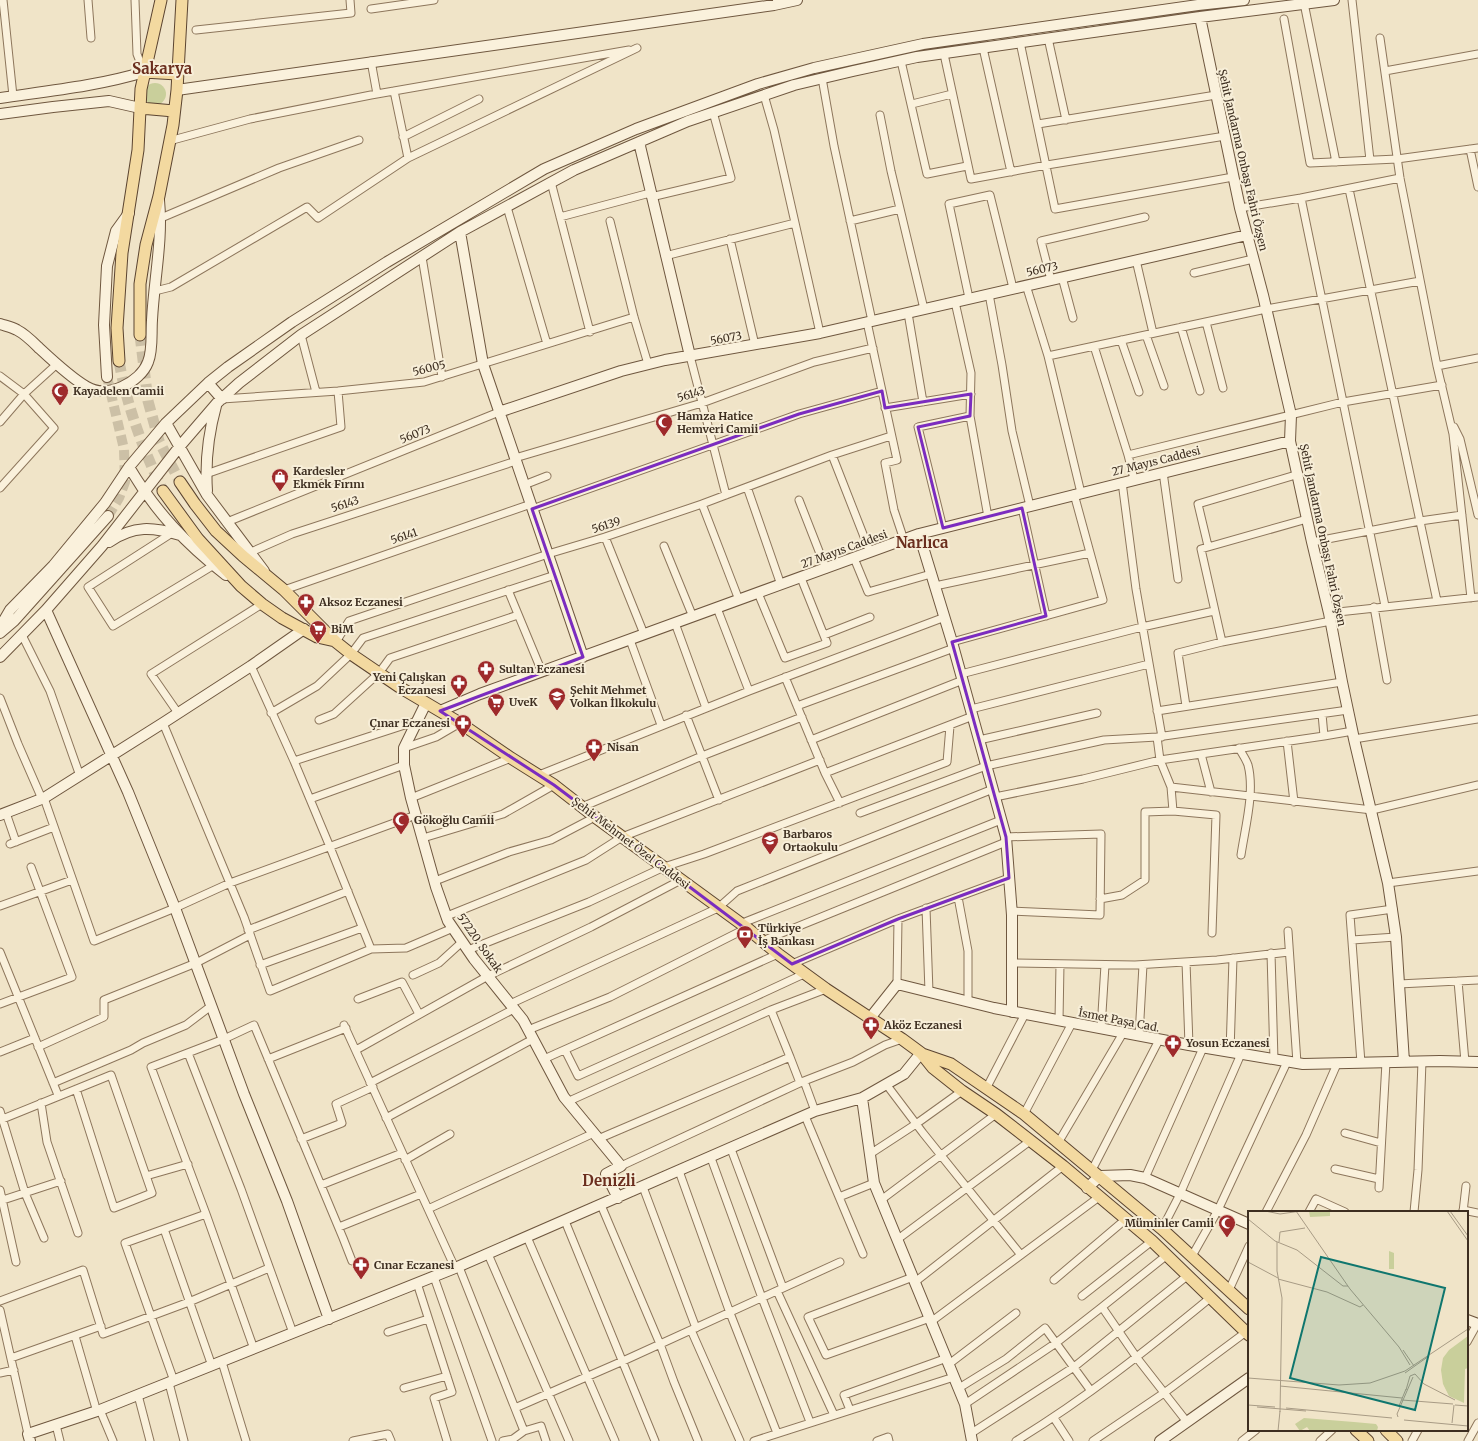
<svg xmlns="http://www.w3.org/2000/svg" width="1478" height="1441" viewBox="0 0 1478 1441" font-family="Merriweather,serif">
<style>
.green{fill:#c9cf9b}
.lines{fill:none;stroke-linecap:round;stroke-linejoin:round}
.secondary-tunnel{stroke:#ccc0a6;stroke-width:10;stroke-dasharray:10 5;stroke-linecap:butt}
.primary-tunnel{stroke:#ccc0a6;stroke-width:11;stroke-dasharray:11 5.5;stroke-linecap:butt}
.street-casing{stroke:#8d765c;stroke-width:9}
.secondary-casing{stroke:#6f573f;stroke-width:12}
.primary-casing{stroke:#5b4430;stroke-width:13}
.street{stroke:#faf1dc;stroke-width:7}
.secondary{stroke:#faf1dc;stroke-width:10}
.primary{stroke:#f3d9a0;stroke-width:11}
.marked{fill:none;stroke:#7b2cbf;stroke-width:3;stroke-linejoin:round}
.labels{text-anchor:middle;stroke-width:4;stroke-linejoin:round;paint-order:stroke}
.street-label{font-size:11px;fill:#3d2e20;stroke:#f7eed8}
.poi-label{font-size:11px;font-weight:bold;fill:#3d2e20;stroke:#f7eed8;text-anchor:start}
.district-label{font-size:15px;font-weight:bold;fill:#6b2e1e;stroke:#f7eed8}
.inset-road{fill:none;stroke:#a89b85;stroke-width:1}
.view{fill:#0f766e;fill-opacity:0.15;stroke:#0f766e;stroke-width:2}
.inset-edge{fill:none;stroke:#3d2e20;stroke-width:2}
</style>
<rect width="100%" height="100%" fill="#f0e4c8"/>
<path class="green" d="M144 94a11 11 0 1 1 22 0a11 11 0 1 1-22 0Z"/>
<g class="lines">
<path class="secondary-tunnel" d="M 107,377 L 124,449 L 125,482 L 119,498 L 108,516"/>
<path class="primary-tunnel" d="M 140,335 L 148,401 L 159,441 L 180,482
M 119,361 C 127,407 143,449 163,491"/>
<g class="street-casing">
<path id="street" d="M 3,0 L 13,96
M 88,0 L 91,38
M 135,0 L 137,54 L 144,72
M 1352,0 L 1370,160
M 1304,3 L 1336,162
M 371,9 L 434,0
M 1284,19 L 1310,163 L 1397,159 L 1478,148
M 196,30 L 351,13 L 350,0
M 1048,38 L 1066,120
M 1380,38 L 1400,178 L 1437,366 L 1453,434 L 1471,598
M 1020,42 L 1055,209 L 1233,177
M 983,48 L 1011,172
M 944,54 L 971,179 L 1047,165 L 1225,136
M 371,61 L 377,94
M 901,61 L 927,174 L 967,166
M 1385,71 L 1478,54
M 822,78 L 834,146 L 872,321
M 394,91 L 408,158
M 764,95 L 774,130 L 820,333
M 912,104 L 952,94
M 880,115 L 891,171 L 924,309
M 1038,124 L 1216,95
M 403,137 L 479,99
M 169,141 L 250,119 L 371,95 L 629,50
M 1470,149 L 1478,187
M 551,182 L 590,332
M 1349,189 L 1437,601
M 651,197 L 731,178 L 713,112
M 1301,198 L 1385,606
M 507,207 L 547,344
M 1240,208 L 1301,198 L 1400,178
M 560,217 L 650,193
M 161,218 L 279,168 L 359,140
M 610,221 L 634,317 L 648,364
M 850,221 L 900,209
M 730,239 L 755,345
M 665,256 L 795,223
M 422,257 L 442,377
M 1136,260 L 1153,333
M 1194,273 L 1253,259
M 1062,277 L 1073,318
M 1051,280 L 1041,241 L 1145,217
M 1026,285 L 1048,356 L 1081,493
M 155,291 L 171,287 L 307,207 L 318,218 L 408,158 L 637,48
M 989,294 L 1002,365 L 1012,431 L 1030,506
M 969,298 L 949,204 L 990,195 L 1013,288
M 955,302 L 971,373 L 970,416 L 988,517
M 908,313 L 923,402
M 867,322 L 897,460 L 885,463 L 894,510 L 904,540
M 1206,322 L 1223,388
M 1181,327 L 1200,391
M 301,335 L 316,392
M 1146,335 L 1164,386
M 1121,340 L 1139,392
M 1094,346 L 1128,455 L 1134,479
M 690,356 L 726,495
M 1048,356 L 1266,309 L 1420,281
M 1437,366 L 1478,358
M 0,376 L 24,394 L 54,428 L 0,488
M 222,399 L 338,391 L 424,382 L 634,317
M 885,408 L 971,394
M 0,422 L 24,394 L 57,364
M 1454,427 L 1460,439 L 1478,515
M 832,455 L 870,552
M 1128,455 L 1343,402 L 1442,385
M 515,458 L 702,403 L 814,362 L 873,348
M 1163,472 L 1178,579
M 206,474 L 341,427 L 338,391
M 1122,482 L 1136,589 L 1162,737
M 524,485 L 547,476
M 747,487 L 781,585
M 799,500 L 826,569
M 702,504 L 739,600
M 1022,508 L 1046,616
M 532,509 L 799,414 L 882,391
M 227,522 L 499,412
M 943,528 L 918,427 L 970,416
M 172,533 L 88,587 L 113,626 L 214,565
M 605,537 L 644,634
M 1312,542 L 1420,521 L 1462,515
M 664,546 L 693,617
M 1208,546 L 1198,504 L 1299,474
M 251,552 L 292,534 L 516,461
M 854,558 L 868,592 L 931,574
M 935,586 L 1090,553
M 284,590 L 531,504
M 508,590 L 542,672
M 758,593 L 785,658 L 827,643 L 801,578
M 1374,607 L 1387,680
M 717,608 L 749,691
M 1329,613 L 1478,597
M 675,623 L 706,708
M 22,635 L 50,691 L 80,776
M 824,635 L 870,617
M 630,640 L 661,725
M 336,642 L 349,621 L 548,554 L 605,537 L 702,504 L 832,455 L 891,436
M 952,642 L 1103,600 L 1074,494
M 1222,642 L 1201,549 L 1307,519
M 251,666 L 294,761 L 330,847 L 371,949
M 961,674 L 1142,627 L 1214,611
M 785,677 L 825,773 L 840,803
M 0,698 L 18,744 L 42,799
M 797,706 L 954,648
M 1186,706 L 1178,653 L 1222,642 L 1331,621
M 971,709 L 1149,664
M 1157,711 L 1342,682
M 178,713 L 151,674 L 262,604
M 271,713 L 317,686 L 351,654 L 363,638 L 555,575
M 1322,714 L 1324,736
M 686,715 L 719,800
M 319,720 L 334,714 L 379,673 L 390,658 L 518,615
M 163,723 L 244,917 L 270,991 L 371,949 L 406,948 L 453,928
M 1157,737 L 1160,760 L 1171,787 L 1173,811 L 1216,815 L 1212,933
M 1354,739 L 1478,719
M 811,740 L 963,680
M 979,740 L 1097,713
M 1287,741 L 1294,802
M 404,748 L 436,737 L 460,723
M 1239,748 C 1242,754 1246,759 1248,765 C 1255,792 1245,828 1241,855
M 1201,754 L 1211,792
M 294,761 L 417,721
M 825,773 L 973,716
M 539,775 L 749,691 L 945,617
M 1171,787 L 1372,810 L 1478,785
M 995,797 L 1083,779 L 1160,760 L 1324,736 L 1353,731
M 44,798 L 94,941 L 175,908 L 230,883 L 416,815
M 411,798 L 511,758
M 310,799 L 404,765
M 582,807 L 702,756 L 802,717
M 6,813 L 16,842
M 860,813 L 986,766 L 1104,740 L 1157,737 L 1348,710
M 1006,837 L 1101,834 L 1100,915 L 1012,911
M 423,838 L 503,814 L 554,785
M 10,844 L 54,827
M 435,881 L 509,852 L 551,840 L 595,817
M 1388,883 L 1478,871
M 958,897 L 968,951 L 968,1002
M 1100,899 L 1122,895 L 1145,880 L 1145,812 L 1173,811
M 0,906 L 72,880
M 926,908 L 929,992
M 447,916 L 586,860 L 622,837 L 820,760
M 740,924 L 1001,820
M 248,930 L 348,891
M 1288,931 L 1297,1063
M 1352,940 L 1396,937
M 762,941 L 1006,842
M 468,950 L 589,902 L 664,867 L 704,854 L 947,762 L 950,726
M 0,952 L 58,1095
M 1271,953 L 1274,1060
M 1186,962 L 1189,1045
M 1012,963 L 1135,965 L 1217,960 L 1289,952
M 792,964 L 898,919 L 1009,878
M 260,965 L 362,928
M 413,975 L 439,963 L 462,942
M 1458,981 L 1465,1062
M 897,984 L 898,919
M 1399,984 L 1478,980
M 358,999 L 402,982 L 419,1014
M 0,1004 L 72,977 L 31,867
M 510,1004 L 718,908 L 737,891 L 993,789
M 1059,1021 L 1060,964
M 344,1025 L 455,1268
M 1101,1029 L 1105,965
M 528,1030 L 610,997 L 747,928
M 1139,1036 L 1143,965
M 38,1047 L 104,1017 L 104,1000 L 196,963 L 250,935
M 356,1050 L 488,976 L 591,927 L 681,880
M 565,1050 L 578,1076 L 752,998 L 806,973
M 0,1052 L 35,1038
M 1230,1052 L 1233,958
M 188,1053 L 241,1189 L 293,1333
M 790,1057 L 800,1083
M 268,1059 L 346,1028
M 544,1059 L 778,954
M 1361,1063 L 1350,915 L 1393,909
M 804,1081 L 853,1062 L 885,1045 L 902,1039
M 53,1083 L 131,1050 L 143,1043 L 186,1025 L 211,1006
M 370,1083 L 514,1009
M 886,1084 L 923,1133 L 1021,1255
M 987,1087 L 1025,1014
M 567,1102 L 771,1010 L 826,989
M 41,1103 L 47,1142 L 78,1233
M 0,1111 L 25,1193 L 44,1238
M 1024,1114 L 1072,1023
M 805,1116 L 863,1254
M 386,1118 L 533,1039
M 0,1120 L 111,1075 L 152,1193 L 114,1208 L 76,1089
M 1345,1133 L 1381,1143
M 301,1139 L 342,1123 L 336,1104 L 373,1087
M 598,1139 L 790,1057 L 771,1010
M 1058,1143 L 1123,1033
M 731,1149 L 783,1288
M 870,1154 L 916,1124 L 962,1091
M 711,1158 L 762,1298 L 810,1422
M 405,1160 L 450,1134
M 621,1166 L 804,1081 L 815,1111
M 1335,1169 L 1379,1179
M 1092,1170 L 1159,1040
M 679,1171 L 730,1313 L 777,1433
M 146,1176 L 188,1164
M 1145,1178 L 1203,1048
M 321,1185 L 402,1153
M 643,1187 L 696,1328
M 1379,1188 L 1386,1062
M 0,1190 L 16,1262
M 839,1197 L 874,1183
M 881,1200 L 996,1114
M 0,1201 L 61,1181
M 601,1205 L 660,1344 L 674,1382 L 698,1441
M 428,1209 L 594,1133
M 1463,1210 L 1478,1213
M 1266,1212 L 1306,1135 L 1337,1064
M 1309,1212 L 1316,1199 L 1345,1212
M 1414,1212 L 1418,1170 L 1422,1061
M 1463,1212 L 1466,1186
M 565,1221 L 655,1441
M 339,1227 L 421,1194
M 164,1229 L 212,1366
M 1162,1229 L 1180,1194 L 1241,1054
M 527,1237 L 615,1441
M 898,1239 L 1030,1141
M 488,1254 L 569,1441
M 1167,1255 L 1102,1307 L 1137,1358 L 1187,1422
M 1192,1256 L 1218,1210 L 1287,1062
M 459,1267 L 524,1431
M 434,1277 L 492,1441
M 913,1277 L 808,1317 L 826,1355 L 930,1318
M 1054,1280 L 1126,1219
M 915,1282 L 1063,1166
M 417,1283 L 452,1392 L 434,1398 L 447,1441
M 1229,1290 L 1249,1246
M 777,1291 L 834,1415
M 1082,1296 L 1152,1241
M 0,1301 L 83,1270 L 103,1334 L 189,1302 L 269,1268
M 0,1310 L 28,1434
M 932,1321 L 1099,1197
M 691,1330 L 740,1441
M 388,1332 L 428,1319
M 75,1336 L 97,1412
M 1467,1342 L 1477,1324
M 254,1349 L 206,1214 L 151,1067 L 224,1039 L 254,1025 L 343,1238 L 352,1261
M 11,1358 L 101,1326
M 222,1362 L 246,1441
M 949,1364 L 1016,1313
M 0,1373 L 14,1370
M 174,1381 L 125,1243 L 206,1214
M 169,1383 L 184,1441
M 404,1388 L 447,1376
M 959,1388 L 1006,1359 L 1045,1328 L 1091,1391
M 138,1395 L 150,1441
M 965,1404 L 1056,1343 L 1102,1307
M 515,1408 L 623,1361 L 840,1262
M 100,1410 L 113,1441
M 850,1410 L 844,1395 L 947,1358
M 1054,1418 L 1069,1441
M 56,1425 L 60,1441
M 970,1434 L 1074,1367 L 1187,1276
M 353,1441 L 388,1434 L 391,1441
M 503,1441 L 513,1439 L 524,1431 L 541,1426 L 546,1441
M 754,1441 L 954,1377
M 877,1441 L 888,1437 L 889,1441
M 1016,1441 C 1085,1399 1148,1349 1210,1298
M 1093,1441 L 1164,1393 L 1246,1332
M 1242,1441 L 1256,1430
M 1320,1441 L 1332,1430
M 1412,1441 L 1418,1430
M 1468,1441 L 1478,1423"/>
</g>
<g class="secondary-casing">
<path id="secondary" d="M 1200,17 L 1240,208 L 1263,295 L 1291,415 L 1290,441 L 1312,542 L 1329,613 L 1342,682 L 1354,739 L 1388,883 L 1396,937 L 1404,1062
M 177,90 L 774,5 L 797,0
M 0,98 C 48,91 98,86 144,72
M 0,114 L 53,107 L 109,101 L 140,108
M 639,142 L 690,356
M 460,232 L 483,364 L 583,657
M 0,324 C 6,326 12,327 17,330 C 25,334 32,341 38,347 C 52,360 71,378 87,387 C 107,399 140,383 148,362 C 153,350 151,334 152,320 C 154,280 163,240 159,200
M 107,377 L 104,325 L 107,266 L 116,231 L 129,213
M 208,383 L 222,399
M 499,412 L 621,371 L 665,360 L 820,333 L 1247,235
M 166,423 L 207,495 L 264,571
M 129,467 C 155,511 186,544 226,575
M 207,491 C 205,461 208,435 216,406
M 919,534 L 952,642 L 1006,837 L 1012,915 L 1012,1012
M 109,542 C 134,525 153,527 180,535
M 46,610 L 128,792 L 175,908 L 244,1094 L 287,1201 L 329,1319
M 0,627 L 10,610 L 53,566 L 105,503 L 129,467 L 166,423 L 208,383 L 228,367 L 292,322 L 387,262 L 544,169 L 636,129 L 758,84 L 814,68 L 923,44 L 1198,5 L 1244,0
M 0,633 L 14,621 L 108,516
M 0,657 L 46,610 L 102,546 L 180,446 L 217,403 L 239,383 L 301,335 L 460,232 L 574,170 L 688,121 L 794,85 L 853,71 L 917,57 L 1200,17 L 1334,0
M 426,703 L 404,748 L 404,765 L 411,798 L 436,887 L 448,921 L 474,959 L 523,1020 L 564,1097 L 621,1166 L 606,1174 L 618,1198
M 440,711 L 480,694 L 919,534 L 1290,441
M 0,815 L 44,798 L 163,723 L 251,666 L 304,629
M 870,1018 L 897,984 L 994,1008 L 1189,1045 L 1303,1064 L 1440,1061 L 1478,1062
M 862,1098 L 874,1183 L 965,1404 L 972,1441
M 1087,1188 L 1100,1176 L 1130,1175 L 1145,1178 L 1249,1224
M 1467,1320 L 1478,1324
M 30,1441 L 28,1434 L 100,1410 L 455,1268 L 815,1111 L 862,1098 L 904,1074 L 921,1053
M 1160,1441 L 1249,1378"/>
</g>
<g class="primary-casing">
<path id="primary" d="M 144,72 L 177,74
M 140,108 L 174,111
M 140,335 L 140,284 L 146,245 L 159,196 L 173,125 L 177,90 L 182,0
M 119,361 L 117,328 L 122,253 L 138,150 L 141,89 L 161,0
M 180,482 L 195,504 L 216,531 L 243,556 L 284,590 L 336,642 L 351,654 L 401,688 L 460,723 L 511,758 L 554,785 L 595,817 L 747,928 L 778,954 L 826,989 L 902,1039 L 921,1053 L 933,1068 L 962,1091 L 996,1114 L 1063,1166 L 1152,1241 L 1249,1335
M 163,491 L 198,539 L 241,586 L 262,604 L 282,618 L 317,637 L 335,641
M 922,1054 L 951,1064 L 1024,1114 L 1162,1229 L 1249,1309
M 1356,1430 L 1368,1441
M 1386,1430 L 1397,1441"/>
</g>
<use href="#street" class="street"/>
<use href="#secondary" class="secondary"/>
<use href="#primary" class="primary"/>
</g>
<path class="marked" d="M 882,391 L 885,408 L 971,394 L 970,416 L 918,427 L 943,528 L 1022,508 L 1046,616 L 952,642 L 1006,837 L 1009,878 L 898,919 L 792,964 L 554,785 L 440,711 L 583,657 L 532,509 L 799,414 Z"/>
<defs>
<g id="mosque-pin" transform="scale(0.9)"><path d="M0 17L-7.5 6A9.5 9.5 0 1 1 7.5 6Z" fill="#9e2a2b" stroke="#f7eed8"/><path d="M3.5-4.9A6 6 0 1 0 3.5 4.9A5 5 0 1 1 3.5-4.9Z" fill="#fff"/></g>
<g id="shop-pin" transform="scale(0.9)"><path d="M0 17L-7.5 6A9.5 9.5 0 1 1 7.5 6Z" fill="#9e2a2b" stroke="#f7eed8"/><path d="M-5-2.5h2.3a2.7 3.5 0 0 1 5.4 0H5L5.5 6h-11ZM-1.5-2.5h3a1.5 2.3 0 0 0-3 0Z" fill="#fff"/></g>
<g id="pharmacy-pin" transform="scale(0.9)"><path d="M0 17L-7.5 6A9.5 9.5 0 1 1 7.5 6Z" fill="#9e2a2b" stroke="#f7eed8"/><path d="M-2-6h4v4h4v4h-4v4h-4v-4h-4v-4h4Z" fill="#fff"/></g>
<g id="supermarket-pin" transform="scale(0.9)"><path d="M0 17L-7.5 6A9.5 9.5 0 1 1 7.5 6Z" fill="#9e2a2b" stroke="#f7eed8"/><path d="M-6-5.5h2.5l.6 2H6L4.5 2H-2.5L-4.4-4H-6ZM-1.5 3.2a1.3 1.3 0 1 0 .1 0ZM3 3.2a1.3 1.3 0 1 0 .1 0Z" fill="#fff"/></g>
<g id="school-pin" transform="scale(0.9)"><path d="M0 17L-7.5 6A9.5 9.5 0 1 1 7.5 6Z" fill="#9e2a2b" stroke="#f7eed8"/><path d="M0-5L7-2L0 1L-7-2ZM-4 1L0 2.5L4 1V4Q0 6-4 4Z" fill="#fff"/></g>
<g id="bank-pin" transform="scale(0.9)"><path d="M0 17L-7.5 6A9.5 9.5 0 1 1 7.5 6Z" fill="#9e2a2b" stroke="#f7eed8"/><path d="M-6-4H6V4H-6ZM0-2.3a2.3 2.3 0 1 0 0 4.6a2.3 2.3 0 1 0 0-4.6Z" fill="#fff"/></g>
</defs>
<g fill-rule="evenodd">
<use href="#mosque-pin" x="60" y="391"/>
<use href="#mosque-pin" x="664" y="422"/>
<use href="#shop-pin" x="280" y="477"/>
<use href="#pharmacy-pin" x="306" y="602"/>
<use href="#supermarket-pin" x="318" y="629"/>
<use href="#pharmacy-pin" x="486" y="669"/>
<use href="#pharmacy-pin" x="459" y="683"/>
<use href="#school-pin" x="557" y="696"/>
<use href="#supermarket-pin" x="496" y="702"/>
<use href="#pharmacy-pin" x="463" y="723"/>
<use href="#pharmacy-pin" x="594" y="747"/>
<use href="#mosque-pin" x="401" y="820"/>
<use href="#school-pin" x="770" y="840"/>
<use href="#bank-pin" x="745" y="934"/>
<use href="#pharmacy-pin" x="871" y="1025"/>
<use href="#pharmacy-pin" x="1173" y="1043"/>
<use href="#mosque-pin" x="1227" y="1223"/>
<use href="#pharmacy-pin" x="361" y="1265"/>
</g>
<g class="labels">
<g class="street-label">
<text transform="translate(1243 160) rotate(77)" y="4">Şehit Jandarma Onbaşı Fahri Özşen</text>
<text transform="translate(1042 269) rotate(-13)" y="4">56073</text>
<text transform="translate(726 338) rotate(-10)" y="4">56073</text>
<text transform="translate(429 368) rotate(-14)" y="4">56005</text>
<text transform="translate(691 394) rotate(-17)" y="4">56143</text>
<text transform="translate(415 434) rotate(-22)" y="4">56073</text>
<text transform="translate(1156 461) rotate(-14)" y="4">27 Mayıs Caddesi</text>
<text transform="translate(345 504) rotate(-18)" y="4">56143</text>
<text transform="translate(606 525) rotate(-18)" y="4">56139</text>
<text transform="translate(1323 535) rotate(78)" y="4">Şehit Jandarma Onbaşı Fahri Özşen</text>
<text transform="translate(404 536) rotate(-19)" y="4">56141</text>
<text transform="translate(844 549) rotate(-20)" y="4">27 Mayıs Caddesi</text>
<text transform="translate(631 843) rotate(37)" y="4">Şehit Mehmet Özel Caddesi</text>
<text transform="translate(480 943) rotate(55)" y="4">57220. Sokak</text>
<text transform="translate(1119 1020) rotate(11)" y="4">İsmet Paşa Cad.</text>
</g>
<g class="poi-label">
<text x="73" y="395">Kayadelen Camii</text>
<text x="677" y="420">Hamza Hatice<tspan x="677" dy="13">Hemveri Camii</tspan></text>
<text x="293" y="475">Kardesler<tspan x="293" dy="13">Ekmek Fırını</tspan></text>
<text x="319" y="606">Aksoz Eczanesi</text>
<text x="331" y="633">BiM</text>
<text x="499" y="673">Sultan Eczanesi</text>
<text x="446" y="681" text-anchor="end">Yeni Çalışkan<tspan x="446" dy="13">Eczanesi</tspan></text>
<text x="570" y="694">Şehit Mehmet<tspan x="570" dy="13">Volkan İlkokulu</tspan></text>
<text x="509" y="706">UveK</text>
<text x="450" y="727" text-anchor="end">Çınar Eczanesi</text>
<text x="607" y="751">Nisan</text>
<text x="414" y="824">Gökoğlu Camii</text>
<text x="783" y="838">Barbaros<tspan x="783" dy="13">Ortaokulu</tspan></text>
<text x="758" y="932">Türkiye<tspan x="758" dy="13">İş Bankası</tspan></text>
<text x="884" y="1029">Aköz Eczanesi</text>
<text x="1186" y="1047">Yosun Eczanesi</text>
<text x="1214" y="1227" text-anchor="end">Müminler Camii</text>
<text x="374" y="1269">Cınar Eczanesi</text>
</g>
<g class="district-label">
<text x="162" y="74">Sakarya</text>
<text x="922" y="548">Narlıca</text>
<text x="609" y="1186">Denizli</text>
</g>
</g>
<g transform="translate(1248 1211)">
<rect width="220" height="220" fill="#f0e4c8"/>
<path d="M 61,0 L 82,0 L 82,5 L 62,6 ZM 141,40 L 146,42 L 146,58 L 141,58 ZM 220,125 L 220,157 L 217,158 L 216,192 L 201,185 L 195,173 L 193,159 L 195,147 L 201,139 ZM 56,207 L 106,211 L 128,213 L 130,216 L 129,220 L 62,220 L 59,216 L 52,220 L 47,213 Z" fill="#c9cf9b"/>
<path class="inset-road" d="M 17,0 L 32,3 L 53,0M 48,0 L 102,78 L 151,136 L 162,154M 199,0 L 220,30M 202,0 L 220,25M 0,8 L 27,30 L 49,39 L 95,75 L 100,75M 29,31 L 29,60 L 34,87 L 32,201M 31,31 L 32,21 L 57,17M 0,51 L 30,67M 30,68 L 79,81 L 112,96 L 115,94M 155,139 L 166,155M 157,162 L 181,145M 0,167 L 91,174 L 122,172 L 157,160 L 220,118M 32,175 L 154,187M 158,179 L 162,165 L 167,163 L 176,173 L 207,189M 154,189 L 205,193M 0,194 L 27,196M 207,194 L 220,195M 151,195 L 158,178M 9,196 L 58,200M 38,197 L 144,207M 150,206 L 149,203 L 165,166M 156,209 L 220,215M 204,212 L 206,194M 30,220 L 32,200"/>
<path class="view" d="M 73,46 L 197,77 L 167,199 L 42,167 Z"/>
<rect width="220" height="220" class="inset-edge"/>
</g>
</svg>
